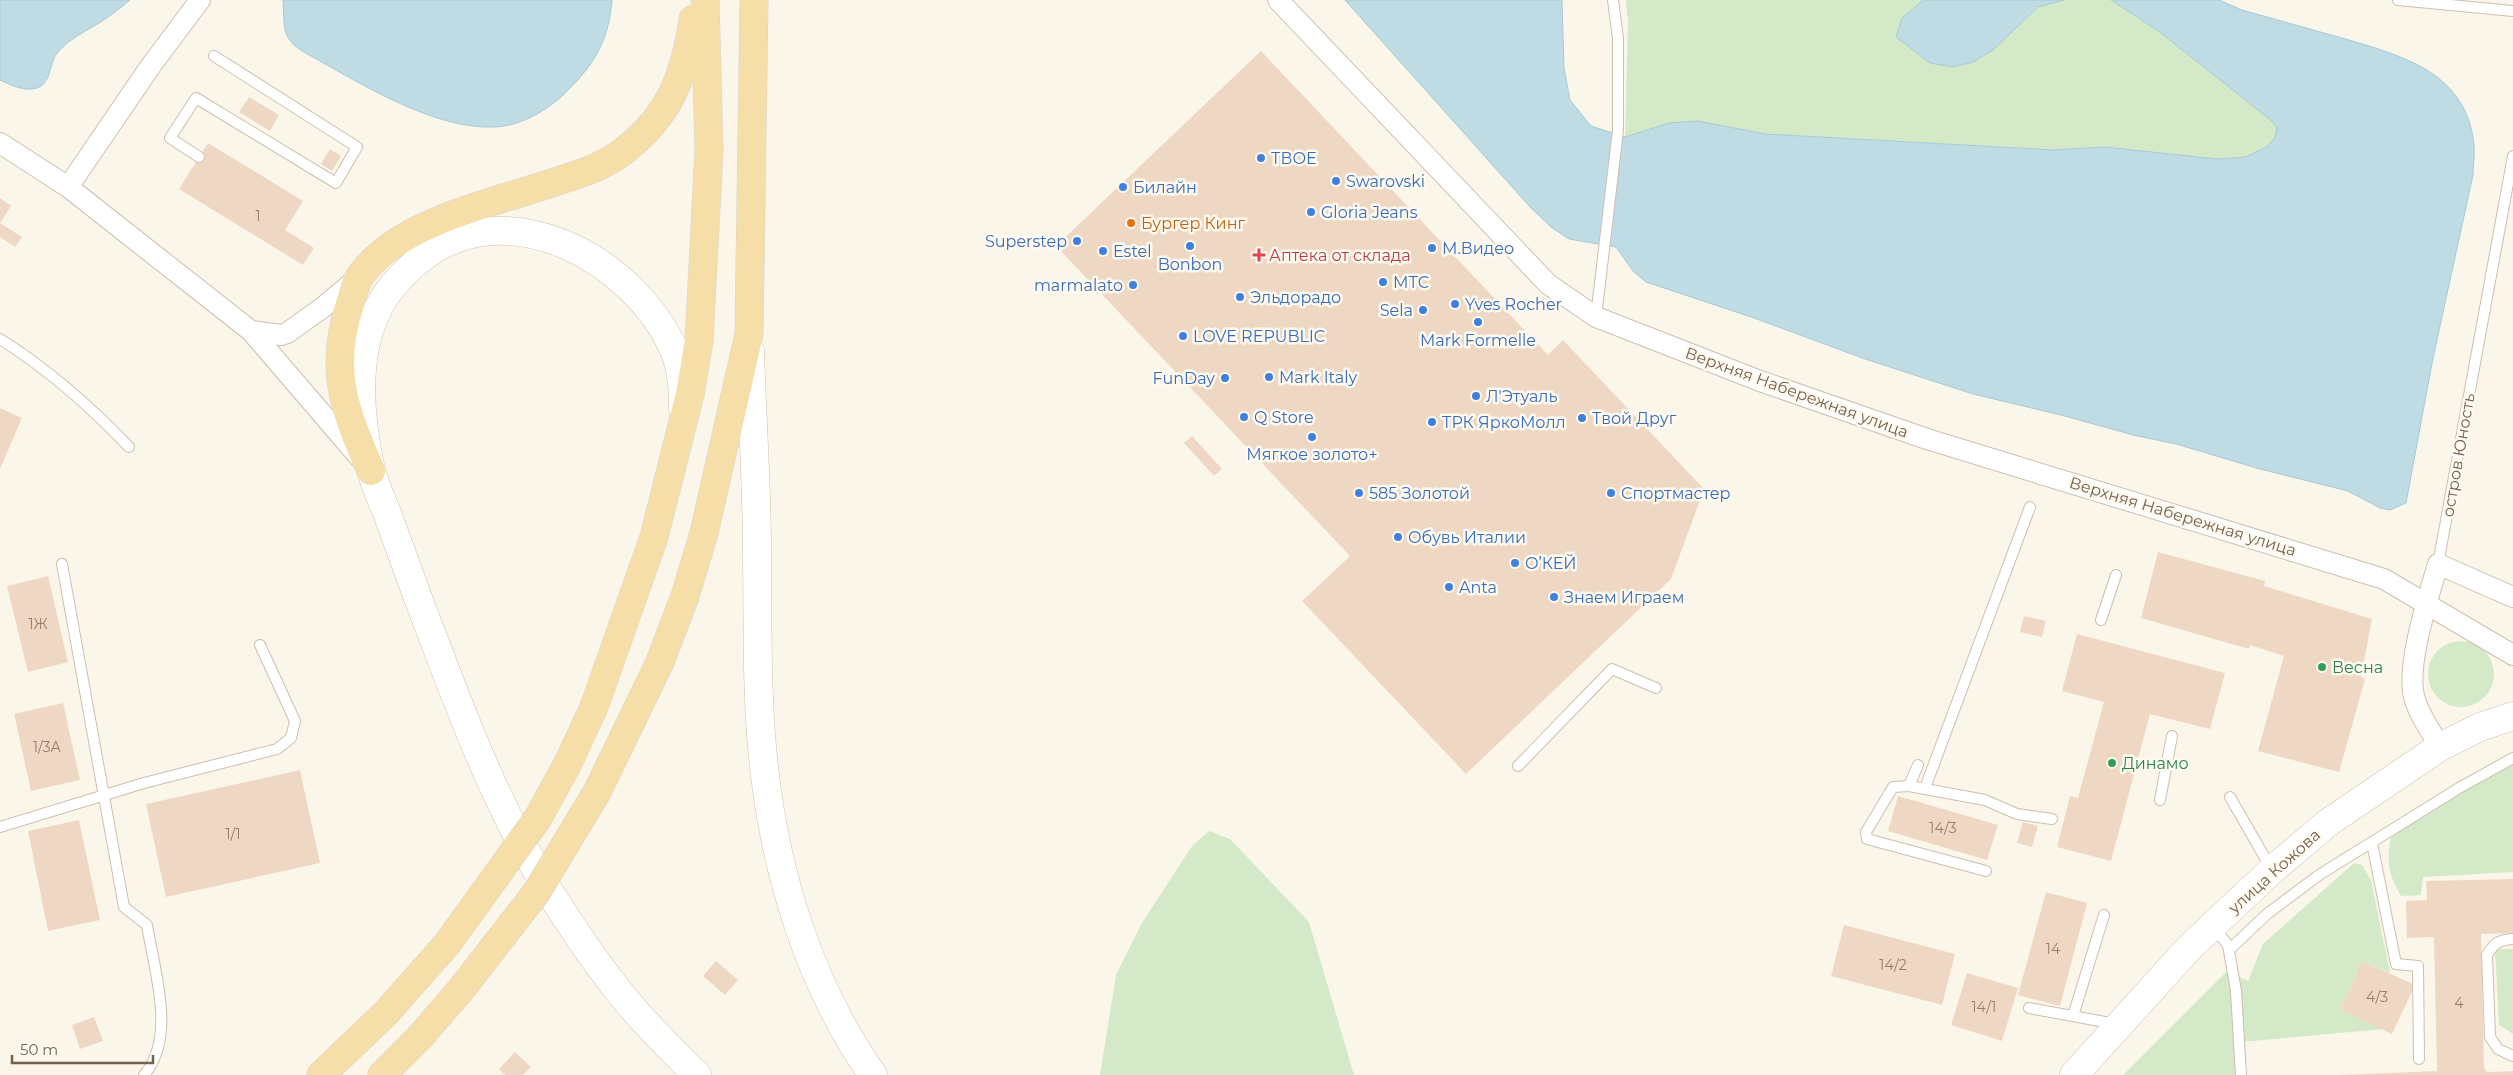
<svg xmlns="http://www.w3.org/2000/svg" width="2513" height="1075" viewBox="0 0 2513 1075" font-family="Montserrat,sans-serif">
<style>
.green{fill:#d3e9c8}
.water{fill:#bfdce4;stroke:#a6cad6}
.building{fill:#efd8c3}
.lines{fill:none;stroke-linecap:round;stroke-linejoin:round}
.lane-casing{stroke:#cdbfb0;stroke-width:12}
.street-casing{stroke:#cdbfb0;stroke-width:22}
.secondary-casing{stroke:#d0c0ad;stroke-width:29}
.primary-casing{stroke:#dbd5d1;stroke-width:29}
.lane{stroke:#fff;stroke-width:10}
.street{stroke:#fff;stroke-width:20}
.secondary{stroke:#fff;stroke-width:28}
.primary{stroke:#f5dea7;stroke-width:28}
.primary-bridge-casing{stroke:#dbd5d1;stroke-width:29;stroke-linecap:butt}
.primary-bridge{stroke:#f5dea7;stroke-width:28}
.shop-dot{fill:#3f7fe0;stroke:#fefaf0;stroke-width:2}
.food-dot{fill:#e8710a;stroke:#fefaf0;stroke-width:2}
.health-dot{fill:#e0444e;stroke:#fefaf0;stroke-width:2}
.leisure-dot{fill:#2e9e5b;stroke:#fefaf0;stroke-width:2}
.labels{text-anchor:middle;stroke-width:5;stroke-linejoin:round;paint-order:stroke}
.number-label{font-size:14px;fill:#947d6b}
.shop-label{font-size:16px;fill:#366cbe;stroke:#fefaf0;text-anchor:start}
.food-label{font-size:16px;fill:#c56008;stroke:#fefaf0;text-anchor:start}
.health-label{font-size:16px;fill:#be3a42;stroke:#fefaf0;text-anchor:start}
.street-label{font-size:16px;fill:#755f4e;stroke:#fefaf0}
.leisure-label{font-size:16px;fill:#27864d;stroke:#fefaf0;text-anchor:start}
</style>
<rect width="100%" height="100%" fill="#fbf6ea"/>
<path class="green" d="M 1626,0 L 1923,0 L 1902,18 L 1896,37 L 1930,63 L 1993,50 L 2038,7 L 2064,0 L 2111,0 L 2157,30 L 2272,121 L 2277,128 L 2275,137 L 2268,146 L 2246,157 L 2217,159 L 2105,147 L 2053,150 L 1765,134 L 1698,121 L 1669,123 L 1625,137 L 1628,21 Z
M2428 674a33 33 0 1 1 66 0a33 33 0 1 1-66 0Z
M 2513,763 L 2513,872 L 2423,877 L 2421,895 L 2401,896 C 2387,872 2386,859 2392,832 Z
M 1209,831 L 1230,839 L 1309,922 L 1354,1075 L 1100,1075 L 1116,975 L 1142,923 L 1192,846 Z
M 2354,863 L 2362,865 L 2371,880 L 2390,973 L 2362,961 L 2340,1010 L 2384,1029 L 2240,1042 L 2241,1075 L 2123,1075 L 2227,971 L 2248,981 L 2263,944 Z
M 2495,949 L 2513,949 L 2513,1034 L 2499,1025 Z"/>
<path class="water" d="M 0,0 L 130,0 C 121,7 112,15 102,21 C 87,31 70,38 58,52 C 49,62 52,83 37,88 C 26,92 10,85 0,80 Z
M 283,0 L 612,0 C 609,37 597,61 571,87 C 553,107 523,126 495,127 C 432,130 357,81 302,51 C 280,37 285,24 283,0 Z
M 1345,0 L 1562,0 L 1564,68 L 1570,100 L 1591,126 L 1625,137 L 1669,123 L 1698,121 L 1765,134 L 2053,150 L 2105,147 L 2217,159 L 2246,157 L 2268,146 L 2275,137 L 2277,128 L 2272,121 L 2157,30 L 2111,0 L 2219,0 L 2242,10 C 2278,20 2313,30 2349,40 C 2406,57 2467,74 2474,145 C 2475,155 2473,166 2473,175 L 2433,358 L 2406,503 L 2390,510 L 2380,508 L 2348,491 L 2260,469 L 2176,444 L 2133,435 L 2065,416 L 1973,394 L 1865,359 L 1754,318 L 1646,282 L 1633,271 L 1616,247 L 1569,239 L 1551,227 L 1530,207 Z
M 1923,0 L 2064,0 L 2038,7 L 1993,50 L 1973,62 L 1953,67 L 1930,63 L 1896,37 L 1902,18 Z"/>
<path class="building" d="M 1261,51 L 1548,355 L 1563,340 L 1704,489 L 1671,579 L 1466,774 L 1302,601 L 1350,556 L 1056,246 Z
M 249,97 L 279,115 L 270,131 L 239,112 Z
M 208,143 L 303,201 L 285,230 L 314,248 L 303,265 L 179,189 Z
M 330,149 L 341,156 L 332,171 L 321,164 Z
M 0,198 L 11,206 L 0,223 L 22,237 L 15,247 L 0,237 Z
M 0,408 L 22,418 L 0,469 Z
M 1192,436 L 1222,469 L 1214,476 L 1184,443 Z
M 2158,552 L 2265,581 L 2264,586 L 2372,619 L 2361,677 L 2365,679 L 2339,772 L 2258,751 L 2284,656 L 2250,645 L 2249,649 L 2141,618 Z
M 48,576 L 68,662 L 28,672 L 7,586 Z
M 2024,616 L 2046,621 L 2042,637 L 2020,632 Z
M 2077,634 L 2225,673 L 2210,729 L 2150,714 L 2111,861 L 2057,847 L 2070,796 L 2078,798 L 2104,702 L 2062,691 Z
M 63,703 L 80,780 L 31,791 L 14,714 Z
M 300,770 L 320,863 L 166,897 L 146,804 Z
M 1898,796 L 1998,825 L 1987,860 L 1888,831 Z
M 79,820 L 100,920 L 48,931 L 28,831 Z
M 2023,822 L 2038,826 L 2032,847 L 2017,843 Z
M 2513,879 L 2513,933 L 2481,934 L 2484,1068 L 2487,1072 L 2513,1071 L 2513,1075 L 2339,1075 L 2437,1071 L 2434,937 L 2407,938 L 2406,901 L 2427,900 L 2426,881 Z
M 2046,892 L 2087,903 L 2060,1006 L 2018,995 Z
M 1844,925 L 1955,954 L 1942,1005 L 1831,976 Z
M 716,961 L 738,980 L 725,995 L 703,976 Z
M 2362,961 L 2415,985 L 2392,1034 L 2340,1010 Z
M 1967,973 L 2018,988 L 2002,1041 L 1951,1025 Z
M 94,1017 L 103,1041 L 80,1049 L 72,1025 Z
M 515,1052 L 531,1067 L 523,1075 L 505,1075 L 499,1069 Z"/>
<g class="lines">
<g class="lane-casing">
<path id="lane" d="M 2398,0 L 2513,11
M 199,157 L 170,138 L 196,98 L 336,183 L 357,147 L 214,56
M 1596,317 L 1618,130 L 1618,38 L 1613,0
M 0,339 C 48,369 90,406 129,447
M 62,564 L 124,907 L 147,925 C 154,970 177,1037 144,1075
M 2438,564 L 2513,156
M 2101,620 L 2116,575
M 1918,765 L 1909,786 L 1893,787 L 1866,832 L 1867,839 L 1986,871
M 1518,766 L 1612,669 L 1656,688
M 1909,786 L 1985,800 L 2017,814 L 2052,819
M 1925,788 L 2030,507
M 2230,797 L 2272,870
M 2160,800 L 2172,736
M 0,827 L 144,783 L 277,749 L 291,738 L 295,721 L 260,645
M 2372,843 L 2396,964 L 2418,966 L 2419,1059
M 2213,927 L 2228,945 L 2236,991 L 2241,1075
M 2513,939 C 2499,940 2494,943 2487,955 L 2490,1037 L 2498,1049 L 2513,1056
M 2229,950 L 2267,914 L 2319,875 L 2459,788 L 2513,758
M 2029,1008 L 2116,1024
M 2073,1016 L 2104,915"/>
</g>
<g class="street-casing">
<path id="street" d="M 1278,0 L 1548,284 L 1596,317 L 1760,381 L 1927,439 L 2384,579 L 2513,655
M 0,143 L 68,187 L 251,331 L 360,458
M 68,187 L 150,67 L 200,0
M 251,331 L 281,335 L 287,333 L 322,308 L 359,277
M 2440,747 C 2431,731 2418,714 2414,696 C 2406,665 2429,595 2438,564 L 2513,597"/>
</g>
<g class="secondary-casing">
<path id="secondary" d="M 750,351 C 752,418 757,485 757,552 C 758,624 756,696 764,767 C 776,875 810,986 873,1075
M 683,408 C 683,388 682,369 674,350 C 634,259 505,188 418,261 C 401,275 386,291 377,311 C 354,358 360,420 371,470 C 375,485 381,499 387,513 C 397,541 408,570 418,598 C 455,695 490,794 544,883 C 570,925 598,967 630,1005 C 651,1030 674,1052 697,1075
M 2074,1075 L 2189,948 L 2272,870 L 2329,822 L 2440,747 L 2480,727 L 2513,716"/>
</g>
<g class="primary-casing">
<path id="primary" d="M 371,471 C 345,411 328,370 350,304 C 353,295 355,284 360,276 C 364,270 370,264 375,259 C 417,218 502,200 558,181 C 582,173 606,166 626,149 C 671,114 685,74 693,19
M 594,707 L 654,537 L 690,394 L 699,341 L 709,150 L 705,0
M 597,792 L 660,662 L 685,596 L 704,533 L 749,334 L 754,0
M 321,1075 L 386,1013 L 447,944
M 382,1075 L 420,1037 L 463,987"/>
</g>
<use href="#lane" class="lane"/>
<use href="#street" class="street"/>
<use href="#secondary" class="secondary"/>
<use href="#primary" class="primary"/>
<g class="primary-bridge-casing">
<path id="primary-bridge" d="M 447,944 L 538,818 L 568,763 L 594,707
M 463,987 L 536,893 L 597,792"/>
</g>
<use href="#primary-bridge" class="primary-bridge"/>
</g>
<g class="shop-dot">
<circle cx="1261" cy="158" r="5"/>
<circle cx="1336" cy="181" r="5"/>
<circle cx="1123" cy="187" r="5"/>
<circle cx="1311" cy="212" r="5"/>
<circle cx="1077" cy="241" r="5"/>
<circle cx="1190" cy="246" r="5"/>
<circle cx="1432" cy="248" r="5"/>
<circle cx="1103" cy="251" r="5"/>
<circle cx="1383" cy="282" r="5"/>
<circle cx="1133" cy="285" r="5"/>
<circle cx="1240" cy="297" r="5"/>
<circle cx="1455" cy="304" r="5"/>
<circle cx="1423" cy="310" r="5"/>
<circle cx="1478" cy="322" r="5"/>
<circle cx="1183" cy="336" r="5"/>
<circle cx="1269" cy="377" r="5"/>
<circle cx="1225" cy="378" r="5"/>
<circle cx="1476" cy="396" r="5"/>
<circle cx="1244" cy="417" r="5"/>
<circle cx="1582" cy="418" r="5"/>
<circle cx="1432" cy="422" r="5"/>
<circle cx="1312" cy="437" r="5"/>
<circle cx="1359" cy="493" r="5"/>
<circle cx="1611" cy="493" r="5"/>
<circle cx="1398" cy="537" r="5"/>
<circle cx="1515" cy="563" r="5"/>
<circle cx="1449" cy="587" r="5"/>
<circle cx="1554" cy="597" r="5"/>
</g>
<circle class="food-dot" cx="1131" cy="223" r="5"/>
<path class="health-dot" d="M1256.5 247.5h5v5h5v5h-5v5h-5v-5h-5v-5h5z"/>
<g class="leisure-dot">
<circle cx="2322" cy="667" r="5"/>
<circle cx="2112" cy="763" r="5"/>
</g>
<g class="labels">
<g class="number-label">
<text x="258" y="221">1</text>
<text x="38" y="629">1Ж</text>
<text x="47" y="752">1/3А</text>
<text x="1943" y="833">14/3</text>
<text x="233" y="839">1/1</text>
<text x="2053" y="954">14</text>
<text x="1893" y="970">14/2</text>
<text x="2377" y="1002">4/3</text>
<text x="2459" y="1008">4</text>
<text x="1984" y="1012">14/1</text>
</g>
<g class="shop-label">
<text x="1271" y="164">ТВОЕ</text>
<text x="1346" y="187">Swarovski</text>
<text x="1133" y="193">Билайн</text>
<text x="1321" y="218">Gloria Jeans</text>
<text x="1067" y="247" text-anchor="end">Superstep</text>
<text x="1442" y="254">М.Видео</text>
<text x="1113" y="257">Estel</text>
<text x="1190" y="270" text-anchor="middle">Bonbon</text>
<text x="1393" y="288">МТС</text>
<text x="1123" y="291" text-anchor="end">marmalato</text>
<text x="1250" y="303">Эльдорадо</text>
<text x="1465" y="310">Yves Rocher</text>
<text x="1413" y="316" text-anchor="end">Sela</text>
<text x="1193" y="342">LOVE REPUBLIC</text>
<text x="1478" y="346" text-anchor="middle">Mark Formelle</text>
<text x="1279" y="383">Mark Italy</text>
<text x="1215" y="384" text-anchor="end">FunDay</text>
<text x="1486" y="402">Л'Этуаль</text>
<text x="1254" y="423">Q Store</text>
<text x="1592" y="424">Твой Друг</text>
<text x="1442" y="428">ТРК ЯркоМолл</text>
<text x="1312" y="460" text-anchor="middle">Мягкое золото+</text>
<text x="1369" y="499">585 Золотой</text>
<text x="1621" y="499">Спортмастер</text>
<text x="1408" y="543">Обувь Италии</text>
<text x="1525" y="569">О’КЕЙ</text>
<text x="1459" y="593">Anta</text>
<text x="1564" y="603">Знаем Играем</text>
</g>
<g class="food-label">
<text x="1141" y="229">Бургер Кинг</text>
</g>
<g class="health-label">
<text x="1269" y="261">Аптека от склада</text>
</g>
<g class="street-label">
<text transform="translate(1797 392) rotate(20)" y="6">Верхняя Набережная улица</text>
<text transform="translate(2458 455) rotate(-80)" y="6">остров Юность</text>
<text transform="translate(2183 516) rotate(17)" y="6">Верхняя Набережная улица</text>
<text transform="translate(2274 871) rotate(-42)" y="6">улица Кожова</text>
</g>
<g class="leisure-label">
<text x="2332" y="673">Весна</text>
<text x="2122" y="769">Динамо</text>
</g>
</g>
<path d="M12 1055v8h141v-8" fill="none" stroke="#755f4e" stroke-width="2.5"/>
<text x="20" y="1055" font-size="15" fill="#755f4e" stroke="#fefaf0" stroke-width="4" paint-order="stroke">50 m</text>
</svg>
